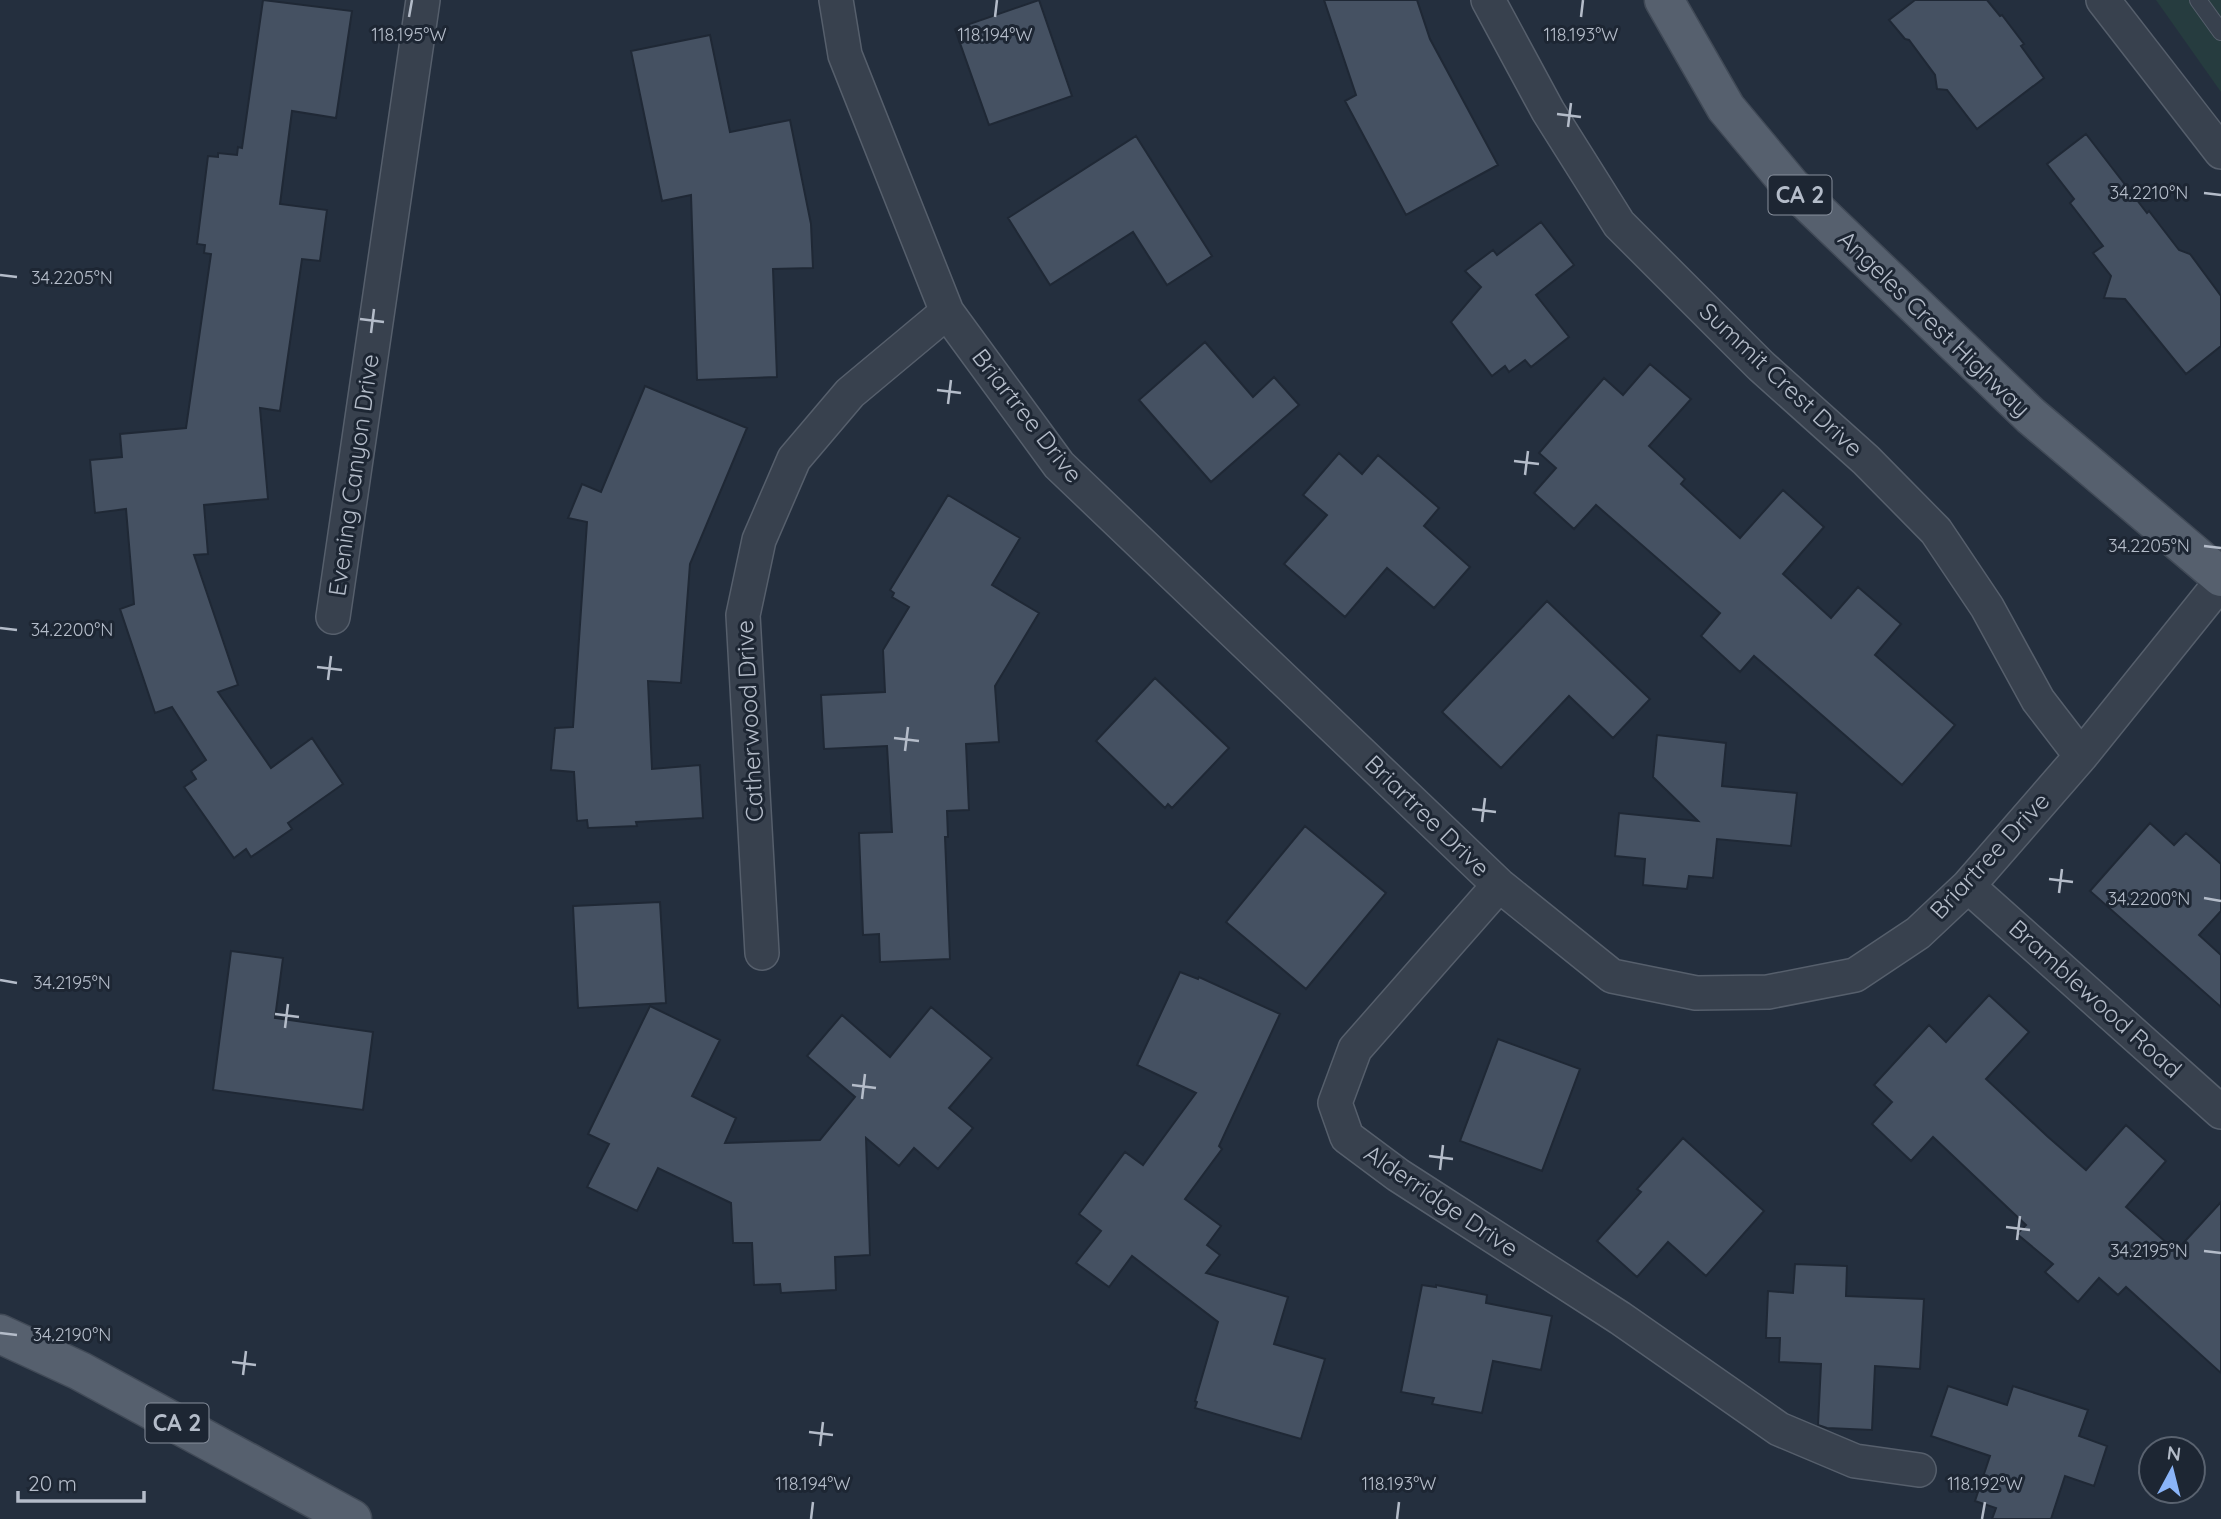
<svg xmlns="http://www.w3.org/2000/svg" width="2221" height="1519" viewBox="0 0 2221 1519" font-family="Quicksand,sans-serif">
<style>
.green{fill:#263c3f}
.building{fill:#455162;stroke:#1f2835;stroke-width:2}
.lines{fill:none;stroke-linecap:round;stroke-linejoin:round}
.lane-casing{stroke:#565f6c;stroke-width:18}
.street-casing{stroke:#565f6c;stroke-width:36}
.primary-casing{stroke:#414a57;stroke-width:41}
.lane{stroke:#38414e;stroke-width:16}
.street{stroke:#38414e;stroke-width:33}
.primary{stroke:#56606e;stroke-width:38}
.ticks{fill:none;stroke:#b4bcc9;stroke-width:2.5}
.labels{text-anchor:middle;stroke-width:6;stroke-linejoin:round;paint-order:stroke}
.shield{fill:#1d2633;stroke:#878f9c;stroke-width:2}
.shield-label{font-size:23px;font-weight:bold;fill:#b4bcc9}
.street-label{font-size:24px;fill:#b4bcc9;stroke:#1d2633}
.ticks-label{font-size:18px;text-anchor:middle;fill:#b4bcc9;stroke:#1d2633;stroke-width:6;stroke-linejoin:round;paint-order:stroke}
</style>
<rect width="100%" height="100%" fill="#242f3e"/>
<path class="green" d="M 2156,0 L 2221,0 L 2221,92 Z"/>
<path class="building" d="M 263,0 L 352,11 L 336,118 L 292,111 L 280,204 L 327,210 L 320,261 L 302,259 L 280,411 L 260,408 L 268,499 L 204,505 L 208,554 L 194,555 L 238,685 L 218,692 L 271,768 L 312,738 L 343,784 L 288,823 L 292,829 L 251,857 L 246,849 L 234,858 L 184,787 L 196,779 L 191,771 L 206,760 L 172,707 L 155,713 L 120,609 L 134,604 L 126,509 L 95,513 L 90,460 L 122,457 L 120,434 L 186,428 L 211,254 L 204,253 L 205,245 L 197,244 L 208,156 L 218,157 L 218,153 L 237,155 L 238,147 L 242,148 Z
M 1039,0 L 1072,96 L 989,125 L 955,29 Z
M 1324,0 L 1417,0 L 1430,39 L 1498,165 L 1406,215 L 1345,101 L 1356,95 Z
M 1915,0 L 1987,0 L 2000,16 L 2002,15 L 2024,44 L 2021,46 L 2044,78 L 1977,129 L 1947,90 L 1937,89 L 1935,75 L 1909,40 L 1905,39 L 1889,20 Z
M 710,35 L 730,132 L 790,120 L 811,224 L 813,268 L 773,269 L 777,377 L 697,380 L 691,195 L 662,201 L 631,51 Z
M 2086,134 L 2147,213 L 2149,211 L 2179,250 L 2190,254 L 2221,296 L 2221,346 L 2186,374 L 2125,299 L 2104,298 L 2111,276 L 2093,253 L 2103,246 L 2070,203 L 2074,199 L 2047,164 Z
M 1136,136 L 1212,256 L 1167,285 L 1133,232 L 1050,285 L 1008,218 Z
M 1541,222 L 1574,265 L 1536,295 L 1569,337 L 1531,367 L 1525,360 L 1509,372 L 1505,366 L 1492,376 L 1451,322 L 1481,287 L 1465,271 L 1493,250 L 1497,255 Z
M 1205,342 L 1253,397 L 1274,377 L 1299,405 L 1211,482 L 1139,400 Z
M 1650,364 L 1691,399 L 1649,446 L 1685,479 L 1681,484 L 1740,538 L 1783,490 L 1824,527 L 1783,574 L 1831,618 L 1858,587 L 1901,624 L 1875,655 L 1955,725 L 1902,785 L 1754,656 L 1740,672 L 1701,636 L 1720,613 L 1596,505 L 1574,529 L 1534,493 L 1556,468 L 1539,453 L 1604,378 L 1623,395 Z
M 645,386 L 747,428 L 690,564 L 681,683 L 648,681 L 652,769 L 700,765 L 703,818 L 636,822 L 637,826 L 588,828 L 587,820 L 577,821 L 574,772 L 551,770 L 555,728 L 573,727 L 587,522 L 568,518 L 582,484 L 601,492 Z
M 1339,453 L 1362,474 L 1378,455 L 1439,508 L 1424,526 L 1470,567 L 1434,608 L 1387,568 L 1345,617 L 1284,564 L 1327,515 L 1303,495 Z
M 948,495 L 1020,538 L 992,585 L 1039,613 L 995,686 L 999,742 L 966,744 L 969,810 L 947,811 L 948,837 L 945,837 L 950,959 L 880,962 L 879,934 L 863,935 L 859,833 L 892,832 L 887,746 L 824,749 L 821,695 L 885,692 L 883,650 L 909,607 L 892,597 L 894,593 L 890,590 Z
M 1547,601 L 1650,699 L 1613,738 L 1569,696 L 1501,768 L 1442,712 Z
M 1155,678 L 1229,748 L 1172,808 L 1168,804 L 1165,808 L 1096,741 Z
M 1657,735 L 1726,743 L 1722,786 L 1797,793 L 1791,846 L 1717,839 L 1713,878 L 1689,876 L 1687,889 L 1643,885 L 1645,859 L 1615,856 L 1619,813 L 1698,821 L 1653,777 Z
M 2150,823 L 2174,845 L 2186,833 L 2221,864 L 2221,911 L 2199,935 L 2221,955 L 2221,1007 L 2090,891 Z
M 1305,826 L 1386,893 L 1306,989 L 1226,922 Z
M 660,902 L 666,1003 L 578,1008 L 573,906 Z
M 231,951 L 283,958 L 275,1018 L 373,1032 L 363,1110 L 213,1090 Z
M 1180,972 L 1198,979 L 1199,977 L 1280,1014 L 1219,1146 L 1222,1149 L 1185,1199 L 1221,1226 L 1207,1245 L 1220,1255 L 1206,1273 L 1288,1297 L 1274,1344 L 1325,1359 L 1301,1439 L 1195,1408 L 1197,1402 L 1195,1401 L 1218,1322 L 1132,1256 L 1109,1287 L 1076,1263 L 1101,1231 L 1079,1214 L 1125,1152 L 1143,1165 L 1196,1093 L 1137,1065 Z
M 1989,995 L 2029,1032 L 1986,1079 L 2047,1136 L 2086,1170 L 2126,1125 L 2166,1161 L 2126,1207 L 2176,1251 L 2221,1202 L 2221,1373 L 2126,1287 L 2118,1295 L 2099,1278 L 2078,1302 L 2045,1272 L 2053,1264 L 2017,1234 L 2026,1225 L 1933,1137 L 1911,1161 L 1872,1124 L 1892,1102 L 1874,1085 L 1929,1025 L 1946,1042 Z
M 650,1006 L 720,1040 L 692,1096 L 736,1118 L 725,1143 L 820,1140 L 855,1097 L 807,1056 L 842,1015 L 890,1057 L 931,1007 L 992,1058 L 949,1108 L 973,1128 L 938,1169 L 914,1148 L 899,1166 L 866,1138 L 870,1255 L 835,1257 L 836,1290 L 781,1293 L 780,1284 L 754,1285 L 752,1243 L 733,1243 L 731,1203 L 658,1168 L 637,1211 L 587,1187 L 609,1144 L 588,1134 Z
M 1498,1039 L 1580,1069 L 1542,1171 L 1460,1141 Z
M 1683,1138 L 1764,1211 L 1706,1276 L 1668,1242 L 1637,1277 L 1597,1241 L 1641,1192 L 1637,1189 Z
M 1795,1264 L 1847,1266 L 1846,1296 L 1924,1299 L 1920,1369 L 1875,1366 L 1872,1430 L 1827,1428 L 1818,1425 L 1821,1364 L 1779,1362 L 1780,1338 L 1766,1338 L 1768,1291 L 1793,1293 Z
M 1422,1285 L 1436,1287 L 1436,1285 L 1487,1295 L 1486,1303 L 1552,1316 L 1541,1370 L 1493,1361 L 1482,1413 L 1432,1404 L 1434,1398 L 1401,1392 Z
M 1948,1386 L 2007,1405 L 2013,1386 L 2088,1410 L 2079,1436 L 2107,1446 L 2094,1486 L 2065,1476 L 2051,1519 L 1992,1519 L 1996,1508 L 1975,1501 L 1990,1456 L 1931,1436 Z"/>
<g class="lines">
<g class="lane-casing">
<path id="lane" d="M 2198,0 L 2221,32"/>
</g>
<g class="street-casing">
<path id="street" d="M 836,0 L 845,55 L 947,312 L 1059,465 L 1499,885 L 1612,976 L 1696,993 L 1768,992 L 1855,975 L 1918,933 L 1968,886 L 2081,756 L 2221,582
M 1488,0 L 1548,111 L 1619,224 L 1761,366 L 1866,460 L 1936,531 L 1987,607 L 2038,700 L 2081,756
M 2103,0 L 2221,152
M 333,617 L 423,0
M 1499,885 L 1355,1049 L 1335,1103 L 1347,1137 L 1398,1175 L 1620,1318 L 1779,1429 L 1855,1461 L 1919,1470
M 1968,886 L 2221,1112
M 762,953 L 743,615 L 759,540 L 794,459 L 850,393 L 947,312"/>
</g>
<g class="primary-casing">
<path id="primary" d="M 1664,0 L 1726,108 L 1791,186 L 2031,416 L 2221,577
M 0,1334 L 80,1371 L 352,1519"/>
</g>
<use href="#lane" class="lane"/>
<use href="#street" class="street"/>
<use href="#primary" class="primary"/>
</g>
<path class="ticks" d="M 409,17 L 412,0M 995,17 L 997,0M 1581,17 L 1583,0M 1557,114 L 1581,117M 1568,127 L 1571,103M 2204,193 L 2221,195M 0,275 L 17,277M 360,319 L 384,322M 371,333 L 374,309M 937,390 L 961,393M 948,404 L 951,380M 1514,461 L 1539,464M 1525,475 L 1528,451M 2204,546 L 2221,548M 0,628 L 17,630M 317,667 L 342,670M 328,680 L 331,656M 894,738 L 919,741M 905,751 L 908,727M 1472,809 L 1496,812M 1482,822 L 1485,798M 2049,879 L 2073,882M 2059,893 L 2062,869M 2204,898 L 2221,901M 0,980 L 17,983M 275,1014 L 299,1017M 285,1028 L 288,1004M 852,1085 L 876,1088M 862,1099 L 865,1074M 1429,1156 L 1453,1159M 1440,1170 L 1443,1145M 2006,1227 L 2030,1230M 2017,1240 L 2020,1216M 2204,1251 L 2221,1253M 0,1333 L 17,1335M 232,1362 L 256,1365M 243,1375 L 246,1351M 809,1432 L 833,1435M 820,1446 L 823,1422M 811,1519 L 813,1502M 1397,1519 L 1399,1502M 1982,1519 L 1985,1502"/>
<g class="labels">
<g class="shield">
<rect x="1768.5" y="175.5" width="63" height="39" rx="5"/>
<rect x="145.5" y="1403.5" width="63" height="39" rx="5"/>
</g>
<g class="shield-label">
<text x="1800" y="203">CA 2</text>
<text x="177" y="1431">CA 2</text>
</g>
<g class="street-label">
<text transform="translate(1934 324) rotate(44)" y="8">Angeles Crest Highway</text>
<text transform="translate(1781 380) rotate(43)" y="8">Summit Crest Drive</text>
<text transform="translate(1027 416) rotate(52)" y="8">Briartree Drive</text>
<text transform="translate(354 475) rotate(-82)" y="8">Evening Canyon Drive</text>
<text transform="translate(750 721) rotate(-93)" y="8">Catherwood Drive</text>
<text transform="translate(1427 816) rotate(44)" y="8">Briartree Drive</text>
<text transform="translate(1990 856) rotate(-47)" y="8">Briartree Drive</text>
<text transform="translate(2095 999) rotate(42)" y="8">Bramblewood Road</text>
<text transform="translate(1441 1201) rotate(34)" y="8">Alderridge Drive</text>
</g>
</g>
<g class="ticks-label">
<text x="409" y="41">118.195°W</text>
<text x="995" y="41">118.194°W</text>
<text x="1581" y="41">118.193°W</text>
<text x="2149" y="199">34.2210°N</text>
<text x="72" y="284">34.2205°N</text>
<text x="2149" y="552">34.2205°N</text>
<text x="72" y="636">34.2200°N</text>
<text x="2149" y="905">34.2200°N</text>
<text x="72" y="989">34.2195°N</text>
<text x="2149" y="1257">34.2195°N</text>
<text x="72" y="1341">34.2190°N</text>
<text x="813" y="1490">118.194°W</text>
<text x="1399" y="1490">118.193°W</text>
<text x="1985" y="1490">118.192°W</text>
</g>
<g transform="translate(2172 1470) rotate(7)"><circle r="33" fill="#1d2633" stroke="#59626f" stroke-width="2"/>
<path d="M0-5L12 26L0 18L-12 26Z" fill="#8ab4f8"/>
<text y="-10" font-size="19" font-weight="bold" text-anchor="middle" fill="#b4bcc9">N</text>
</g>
<path d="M18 1491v10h126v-10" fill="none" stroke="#b4bcc9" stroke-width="3.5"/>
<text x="28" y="1491" font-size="21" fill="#b4bcc9" stroke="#1d2633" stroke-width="5" paint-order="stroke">20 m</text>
</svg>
